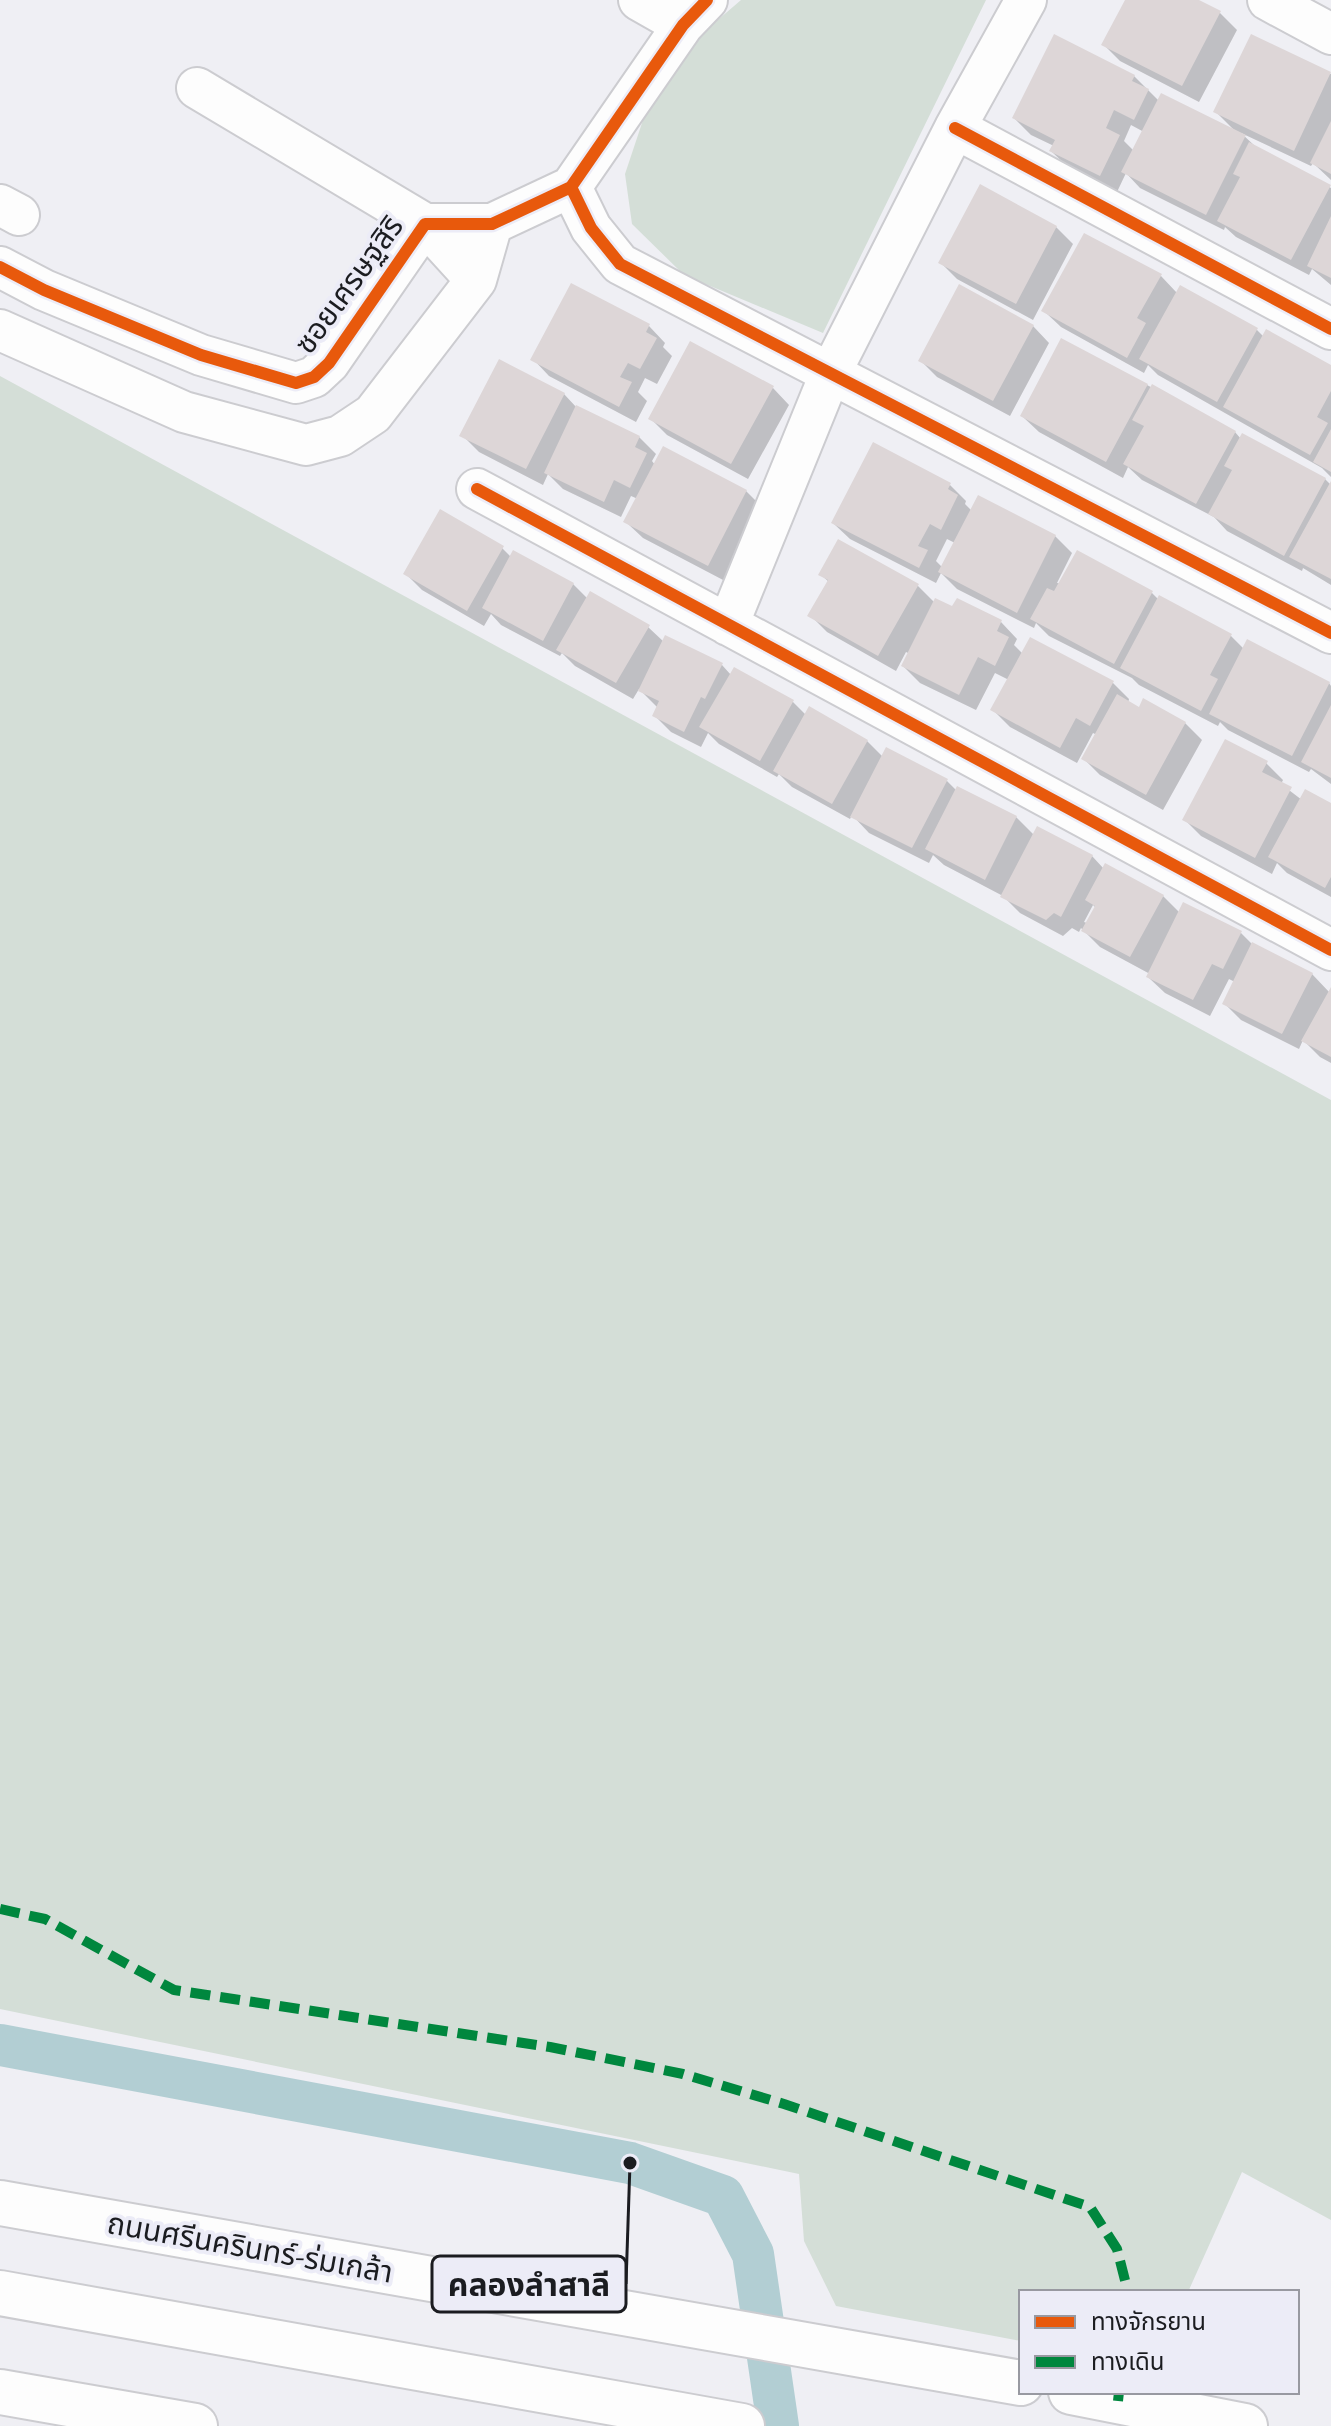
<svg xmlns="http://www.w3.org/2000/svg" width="1331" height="2426" viewBox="0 0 1331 2426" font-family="'Alegreya Sans','Noto Sans Thai',sans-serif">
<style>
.green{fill:#d4ded7}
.shadow{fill:#0003;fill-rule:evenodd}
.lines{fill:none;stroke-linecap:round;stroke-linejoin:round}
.canal{stroke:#b2ced3;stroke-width:42}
.building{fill:#ddd6d7}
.street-casing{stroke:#ccccd0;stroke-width:44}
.primary-casing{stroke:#ccccd0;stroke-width:48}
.street{stroke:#fdfdfd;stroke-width:40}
.primary{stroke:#fdfdfd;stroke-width:44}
.quiet{stroke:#00873e;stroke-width:10;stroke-dasharray:20 10;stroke-linecap:butt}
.cycleway-casing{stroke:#ececf7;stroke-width:17}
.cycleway{stroke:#e8590c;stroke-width:12}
.labels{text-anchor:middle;stroke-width:8;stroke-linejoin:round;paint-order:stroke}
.street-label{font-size:30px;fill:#1b1c20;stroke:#ececf7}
.leader{fill:none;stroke:#1b1c20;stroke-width:3}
.callout-dot{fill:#1b1c20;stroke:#ececf7;stroke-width:3}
.callout{fill:#ececf7;stroke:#1b1c20;stroke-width:3}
.callout-label{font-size:32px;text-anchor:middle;font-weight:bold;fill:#1b1c20}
</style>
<rect width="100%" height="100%" fill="#efeff4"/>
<path class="green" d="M 741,0 L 986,0 L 823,333 L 684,275 L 632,224 L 625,174 L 643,120 L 705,31 Z
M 0,376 L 1331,1100 L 1331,2220 L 1242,2172 L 1188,2292 L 1021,2292 L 1021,2341 L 836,2306 L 804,2241 L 799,2174 L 0,2009 Z"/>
<path class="shadow" d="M 1127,0 L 1195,0 L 1220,13 L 1237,30 L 1199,102 L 1120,61 L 1104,45 Z
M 1252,37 L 1331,74 L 1331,180 L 1313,163 L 1311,166 L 1241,133 L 1257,148 L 1331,188 L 1331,285 L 1312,269 L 1309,275 L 1236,237 L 1225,227 L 1224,230 L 1140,188 L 1126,173 L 1117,192 L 1068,167 L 1051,151 L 1054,146 L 1031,135 L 1014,118 L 1134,76 L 1159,101 L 1235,131 L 1216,112 ZM 1131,125 L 1144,132 L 1134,151 L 1124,141 Z
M 1056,227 L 1073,244 L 1033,320 L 957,279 L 940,262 Z
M 1161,276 L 1177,293 L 1180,287 L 1257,330 L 1264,337 L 1331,367 L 1331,477 L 1322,468 L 1158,375 L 1148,365 L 1144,373 L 1061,327 L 1044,311 Z
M 649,326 L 665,343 L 663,347 L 672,356 L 657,384 L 645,378 L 638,392 L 647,401 L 636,422 L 549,376 L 533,359 Z
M 1033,326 L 1049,343 L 1010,416 L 937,377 L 920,360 Z
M 1147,385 L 1235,432 L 1241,439 L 1243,435 L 1325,479 L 1331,485 L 1331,585 L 1303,568 L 1302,571 L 1227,531 L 1214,517 L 1142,480 L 1128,467 L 1123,478 L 1039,432 L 1022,416 Z
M 773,388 L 789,405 L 748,479 L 667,435 L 650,418 Z
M 564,394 L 577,408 L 639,437 L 656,454 L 652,461 L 655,465 L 746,491 L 763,508 L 725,581 L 643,538 L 626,522 L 638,499 L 631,496 L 621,517 L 563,489 L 548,474 L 543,485 L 479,452 L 462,435 Z
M 950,485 L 966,501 L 965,504 L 972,511 L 1055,536 L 1072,553 L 1057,583 L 1152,593 L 1158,599 L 1231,636 L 1244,649 L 1329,683 L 1331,686 L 1331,784 L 1311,769 L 1309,772 L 1228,730 L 1220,722 L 1218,726 L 1139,685 L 1132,678 L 1049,636 L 1036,623 L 1034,628 L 957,589 L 941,573 L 936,583 L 850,539 L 833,523 ZM 947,539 L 955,543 L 943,568 L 936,561 Z
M 839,541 L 918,586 L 935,603 L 1001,622 L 1017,639 L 1014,645 L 1023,654 L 1113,683 L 1129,699 L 1128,703 L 1139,709 L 1185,723 L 1202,740 L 1163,810 L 1100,775 L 1084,759 L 1097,735 L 1093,733 L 1077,763 L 1010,727 L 993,710 L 1009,680 L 995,673 L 976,710 L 920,683 L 903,666 L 910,654 L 906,652 L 896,671 L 827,632 L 810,615 L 829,582 L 820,574 Z
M 502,548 L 511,557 L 573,584 L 587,598 L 648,627 L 664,642 L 722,665 L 731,675 L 734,669 L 793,702 L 806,715 L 867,741 L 883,757 L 947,781 L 957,791 L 1016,817 L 1034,835 L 1092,856 L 1104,869 L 1163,896 L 1180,913 L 1241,933 L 1252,944 L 1312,974 L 1330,993 L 1331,991 L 1331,1063 L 1320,1057 L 1303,1040 L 1299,1049 L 1241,1020 L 1224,1003 L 1235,982 L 1229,979 L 1210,1016 L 1165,993 L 1148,977 L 1150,974 L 1100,947 L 1081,928 L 1079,932 L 1072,928 L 1063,936 L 1020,913 L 1003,896 L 944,865 L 933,855 L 929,863 L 869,833 L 852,815 L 850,819 L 792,787 L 779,774 L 777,777 L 719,744 L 708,733 L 701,747 L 671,732 L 654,715 L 658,708 L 639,689 L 633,699 L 575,666 L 562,653 L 560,656 L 501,625 L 491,614 L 484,626 L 422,590 L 405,573 ZM 1093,905 L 1096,908 L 1087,923 L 1084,922 Z
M 1266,763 L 1283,780 L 1281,784 L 1302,800 L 1331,805 L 1331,897 L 1287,873 L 1277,863 L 1272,874 L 1201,836 L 1184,819 Z"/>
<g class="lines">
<path class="canal" d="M 0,2045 L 630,2163 L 723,2196 L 753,2254 L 778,2426"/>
</g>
<path class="building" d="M 1125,0 L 1199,0 L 1221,11 L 1182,86 L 1101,45 Z
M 1054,34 L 1135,75 L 1132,81 L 1149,89 L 1134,120 L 1114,110 L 1106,128 L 1120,135 L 1100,176 L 1049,151 L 1055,140 L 1012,118 Z
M 1251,34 L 1331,72 L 1294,151 L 1213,112 Z
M 1161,93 L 1246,135 L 1206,215 L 1121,172 Z
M 1331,121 L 1331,174 L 1310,163 Z
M 1249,142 L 1331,185 L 1291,260 L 1217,221 L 1240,177 L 1233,174 Z
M 980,184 L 1057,226 L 1016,304 L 938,263 Z
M 1331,216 L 1331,278 L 1307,266 Z
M 1084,233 L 1162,274 L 1137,318 L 1146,323 L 1127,358 L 1041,311 Z
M 571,283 L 650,324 L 646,332 L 657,338 L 640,369 L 628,363 L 620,377 L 632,382 L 619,407 L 530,360 Z
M 959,284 L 1034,325 L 993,401 L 918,361 Z
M 1180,285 L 1258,328 L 1217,402 L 1139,359 Z
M 1266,329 L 1331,365 L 1331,391 L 1317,417 L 1328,423 L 1310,455 L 1223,407 Z
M 1061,338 L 1148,384 L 1106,462 L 1020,416 Z
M 690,341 L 774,386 L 731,464 L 648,419 Z
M 499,359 L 565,393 L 526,469 L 459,436 Z
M 1152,384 L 1236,431 L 1196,504 L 1123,464 L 1144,426 L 1132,420 Z
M 576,405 L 640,436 L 635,447 L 647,453 L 630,488 L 614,480 L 604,502 L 544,473 Z
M 1331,429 L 1331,472 L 1313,462 Z
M 1242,433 L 1326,478 L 1284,556 L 1208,514 L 1232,470 L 1224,466 Z
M 873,442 L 951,483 L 948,489 L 958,495 L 941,530 L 930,524 L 918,546 L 928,550 L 919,568 L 831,523 Z
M 663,446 L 747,490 L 708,566 L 623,522 Z
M 1331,481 L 1331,579 L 1289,557 Z
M 978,495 L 1056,535 L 1017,613 L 938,572 Z
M 440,509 L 504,546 L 467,611 L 403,574 Z
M 838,539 L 919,584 L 878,656 L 807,616 L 828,580 L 818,575 Z
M 513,550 L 574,583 L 543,641 L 482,608 Z
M 1077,550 L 1153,591 L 1114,664 L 1030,619 L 1047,588 L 1054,591 Z
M 590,591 L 650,625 L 616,683 L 556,650 Z
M 1159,595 L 1232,634 L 1210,675 L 1218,679 L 1201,711 L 1120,668 Z
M 935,598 L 952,606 L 957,598 L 1002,620 L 997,631 L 1009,637 L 995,666 L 978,657 L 959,695 L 901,666 Z
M 665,635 L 723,663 L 705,699 L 701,697 L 684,732 L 652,716 L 659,701 L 638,691 Z
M 1030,637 L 1114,681 L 1090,726 L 1076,718 L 1060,748 L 990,710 Z
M 1247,639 L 1330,682 L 1292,756 L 1209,714 Z
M 734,667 L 794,700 L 760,761 L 699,727 Z
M 1117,694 L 1139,707 L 1143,698 L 1186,722 L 1146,795 L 1081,759 Z
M 1331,705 L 1331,778 L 1301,762 Z
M 809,706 L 868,740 L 832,804 L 773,771 Z
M 1225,739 L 1268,761 L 1262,772 L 1292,787 L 1255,858 L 1182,820 Z
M 886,747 L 948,779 L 912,848 L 850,817 Z
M 957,786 L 1017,816 L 985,880 L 925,849 Z
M 1305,789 L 1331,803 L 1331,877 L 1325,888 L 1268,857 Z
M 1037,826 L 1093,855 L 1061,917 L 1054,913 L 1046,920 L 1000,897 Z
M 1105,863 L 1164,895 L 1130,957 L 1081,931 L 1095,906 L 1085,900 Z
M 1183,902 L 1242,931 L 1223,969 L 1212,964 L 1193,1000 L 1146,977 Z
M 1252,942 L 1313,973 L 1282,1034 L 1222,1004 Z
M 1331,987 L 1331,1057 L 1301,1041 Z"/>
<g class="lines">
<g class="street-casing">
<path id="street" d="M 639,0 L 683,25
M 1268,0 L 1331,34
M 197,88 L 425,224 L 476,280
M 955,128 L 1331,329
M 571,187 L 591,228 L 620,264 L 1331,633
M 0,205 L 19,215
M 0,267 L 44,290 L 201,355 L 296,383 L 314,377 L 329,363 L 425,224 L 492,224 L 571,187 L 683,25 L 707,0
M 0,330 L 184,412 L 306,445 L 340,436 L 373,414 L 476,280 L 492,224
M 477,489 L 1331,950
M 728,625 L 831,372 L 955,128 L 1026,0"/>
</g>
<g class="primary-casing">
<path id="primary" d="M 0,2203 L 1021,2383
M 0,2293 L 742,2426
M 0,2392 L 195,2426
M 1071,2392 L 1245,2426"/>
</g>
<use href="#street" class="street"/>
<use href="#primary" class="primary"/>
<path class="quiet" d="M 0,1909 L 45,1919 L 174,1990 L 550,2047 L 683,2074 L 784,2104 L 1090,2207 L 1117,2249 L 1128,2292
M 1118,2401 L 1119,2392"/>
<g class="cycleway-casing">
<path id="cycleway" d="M 955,128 L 1331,329
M 571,187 L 591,228 L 620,264 L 1331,633
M 0,267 L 44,290 L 201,355 L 296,383 L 314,377 L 329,363 L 425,224 L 492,224 L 571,187 L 683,25 L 707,0
M 477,489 L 1331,950"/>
</g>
<use href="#cycleway" class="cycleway"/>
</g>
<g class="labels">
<g class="street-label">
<text transform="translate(349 285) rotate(-54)" y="10">ซอยเศรษฐสิริ</text>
<text transform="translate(250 2248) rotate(10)" y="10">ถนนศรีนครินทร์-ร่มเกล้า</text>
</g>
</g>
<path class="leader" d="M630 2163L626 2284"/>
<circle class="callout-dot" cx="630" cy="2163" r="8"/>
<rect class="callout" x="432" y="2256" width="194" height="56" rx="8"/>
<g class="callout-label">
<text x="529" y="2296">คลองลำสาลี</text>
</g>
<rect x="1019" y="2290" width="280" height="104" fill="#ececf7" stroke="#9899a1" stroke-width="2"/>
<rect x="1035" y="2316" width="40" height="12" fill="#e8590c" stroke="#9899a1" stroke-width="2"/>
<text x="1091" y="2330" font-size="24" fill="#1b1c20">ทางจักรยาน</text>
<rect x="1035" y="2356" width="40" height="12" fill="#00873e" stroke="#9899a1" stroke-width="2"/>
<text x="1091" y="2370" font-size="24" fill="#1b1c20">ทางเดิน</text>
</svg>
